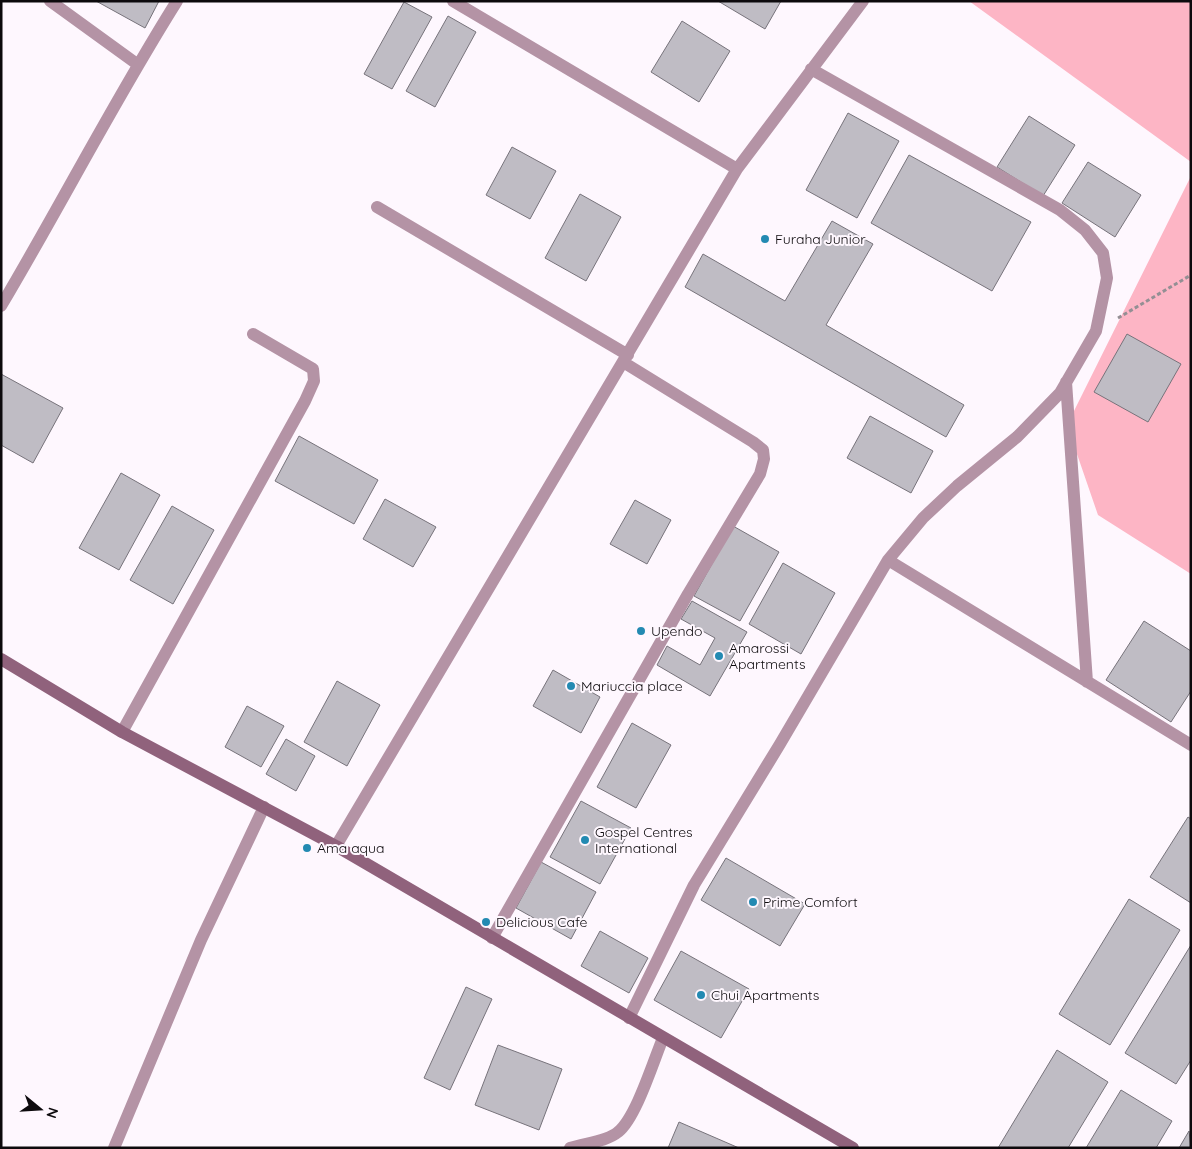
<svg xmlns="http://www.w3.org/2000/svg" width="1192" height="1149" viewBox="0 0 1192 1149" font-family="Quicksand,sans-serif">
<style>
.green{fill:#fdb5c5}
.building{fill:#bfbcc4;stroke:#77737b}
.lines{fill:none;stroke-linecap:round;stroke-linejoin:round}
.path{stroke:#948f94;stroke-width:3;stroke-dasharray:4 2.5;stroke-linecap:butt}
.street{stroke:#b493a5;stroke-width:12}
.secondary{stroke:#90627c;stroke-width:12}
.poi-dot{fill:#238ab2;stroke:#fef7fe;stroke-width:2}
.labels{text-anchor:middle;stroke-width:4;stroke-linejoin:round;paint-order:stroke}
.poi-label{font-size:14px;fill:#0d0a0d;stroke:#fef7fe;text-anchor:start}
</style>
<rect width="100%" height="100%" fill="#fef7fe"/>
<path class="green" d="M 969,1 L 1191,1 L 1191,162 Z
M 1191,176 L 1191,574 L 1098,515 L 1067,425 Z"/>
<path class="building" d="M 96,1 L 159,1 L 145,28 Z
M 718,1 L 781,1 L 765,29 Z
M 404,2 L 432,17 L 392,89 L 364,74 Z
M 448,16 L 476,32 L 435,107 L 406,91 Z
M 682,21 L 730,51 L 699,102 L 651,72 Z
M 848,113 L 899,141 L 857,218 L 806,190 Z
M 1029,116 L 1075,145 L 1043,196 L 997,167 Z
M 512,147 L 556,171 L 530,219 L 486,195 Z
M 909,155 L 1031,222 L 992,291 L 871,223 Z
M 1088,162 L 1141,195 L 1115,237 L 1062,203 Z
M 580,194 L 621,217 L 586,281 L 545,258 Z
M 832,221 L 873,244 L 826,325 L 964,405 L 946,437 L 685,287 L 703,254 L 785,301 Z
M 1127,334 L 1181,364 L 1148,422 L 1094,392 Z
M 1,374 L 63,408 L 33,463 L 1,445 Z
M 870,416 L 933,451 L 911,493 L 847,458 Z
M 299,436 L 378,480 L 354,524 L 275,481 Z
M 121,473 L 160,495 L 119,570 L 79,548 Z
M 385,499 L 436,527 L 413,567 L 363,539 Z
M 635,500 L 671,520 L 647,564 L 610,544 Z
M 172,506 L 214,530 L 173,604 L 130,580 Z
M 733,526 L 779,552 L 740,621 L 694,596 Z
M 783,563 L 835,593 L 801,654 L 749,624 Z
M 692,601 L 747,632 L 710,696 L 657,665 L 667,646 L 700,665 L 715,638 L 681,619 Z
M 1144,621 L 1191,651 L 1191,691 L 1171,722 L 1106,680 Z
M 553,670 L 600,697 L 581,733 L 533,706 Z
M 337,681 L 380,705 L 347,766 L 304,742 Z
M 247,706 L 284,726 L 261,767 L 225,747 Z
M 632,723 L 671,745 L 636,808 L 597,787 Z
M 286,739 L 315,756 L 296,791 L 266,774 Z
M 581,801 L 631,828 L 600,884 L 550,857 Z
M 1188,817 L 1191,819 L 1191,903 L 1150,877 Z
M 726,858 L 805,904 L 780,946 L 701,900 Z
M 541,862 L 596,892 L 571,939 L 516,908 Z
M 1129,899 L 1180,930 L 1110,1045 L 1059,1014 Z
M 600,931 L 648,958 L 629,993 L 581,966 Z
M 1191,945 L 1191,1060 L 1176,1084 L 1125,1053 Z
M 681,951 L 749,989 L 721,1038 L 654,1000 Z
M 466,987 L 492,999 L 450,1090 L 424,1078 Z
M 498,1045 L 562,1069 L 539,1130 L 475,1105 Z
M 1057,1050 L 1108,1082 L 1068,1148 L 998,1148 Z
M 1121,1090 L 1172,1121 L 1156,1148 L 1086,1148 Z
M 679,1122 L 739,1148 L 668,1148 Z
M 1189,1131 L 1191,1148 L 1179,1148 Z"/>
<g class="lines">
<path class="path" d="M 1118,318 L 1191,275"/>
<path class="street" d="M 50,1 L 137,64
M 453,1 L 737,169
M 377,207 L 628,355
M 1,306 C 61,205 114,101 177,1
M 1066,382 L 1087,682
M 888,560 L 1191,745
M 122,732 L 305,401 L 314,381 L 313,369 L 253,334
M 336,846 L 737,169 L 863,1
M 492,938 L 688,594 L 760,474 L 764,459 L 763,450 L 753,442 L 623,362
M 629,1018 L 694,885 L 780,744 L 888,560 L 923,518 L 957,486 L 1017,437 L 1060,393 L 1096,331 L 1107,278 L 1103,253 L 1085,230 L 1060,210 L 811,69
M 114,1148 L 201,940 L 264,807
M 570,1148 C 584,1143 606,1142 618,1132 C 636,1118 653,1062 663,1038"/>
<path class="secondary" d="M 1,659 L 122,732 L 336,846 L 853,1148"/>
</g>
<g class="poi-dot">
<circle cx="765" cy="239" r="5"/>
<circle cx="641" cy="631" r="5"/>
<circle cx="719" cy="656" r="5"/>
<circle cx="571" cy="686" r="5"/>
<circle cx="585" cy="840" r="5"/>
<circle cx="307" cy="848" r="5"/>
<circle cx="753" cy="902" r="5"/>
<circle cx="486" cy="922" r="5"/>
<circle cx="701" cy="995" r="5"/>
</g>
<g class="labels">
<g class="poi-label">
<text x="775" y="244">Furaha Junior</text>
<text x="651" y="636">Upendo</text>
<text x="729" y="653">Amarossi<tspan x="729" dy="16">Apartments</tspan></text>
<text x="581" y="691">Mariuccia place</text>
<text x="595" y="837">Gospel Centres<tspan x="595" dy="16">International</tspan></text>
<text x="317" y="853">Ama aqua</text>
<text x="763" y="907">Prime Comfort</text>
<text x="496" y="927">Delicious Cafe</text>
<text x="711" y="1000">Chui Apartments</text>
</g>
</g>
<rect width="1192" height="1149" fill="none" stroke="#0d0a0d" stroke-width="5"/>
<g transform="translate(40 1109) rotate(108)" stroke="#fef7fe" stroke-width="4" paint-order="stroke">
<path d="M0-4L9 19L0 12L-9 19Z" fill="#0d0a0d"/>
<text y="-8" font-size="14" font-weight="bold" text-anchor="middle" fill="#0d0a0d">N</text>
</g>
</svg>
